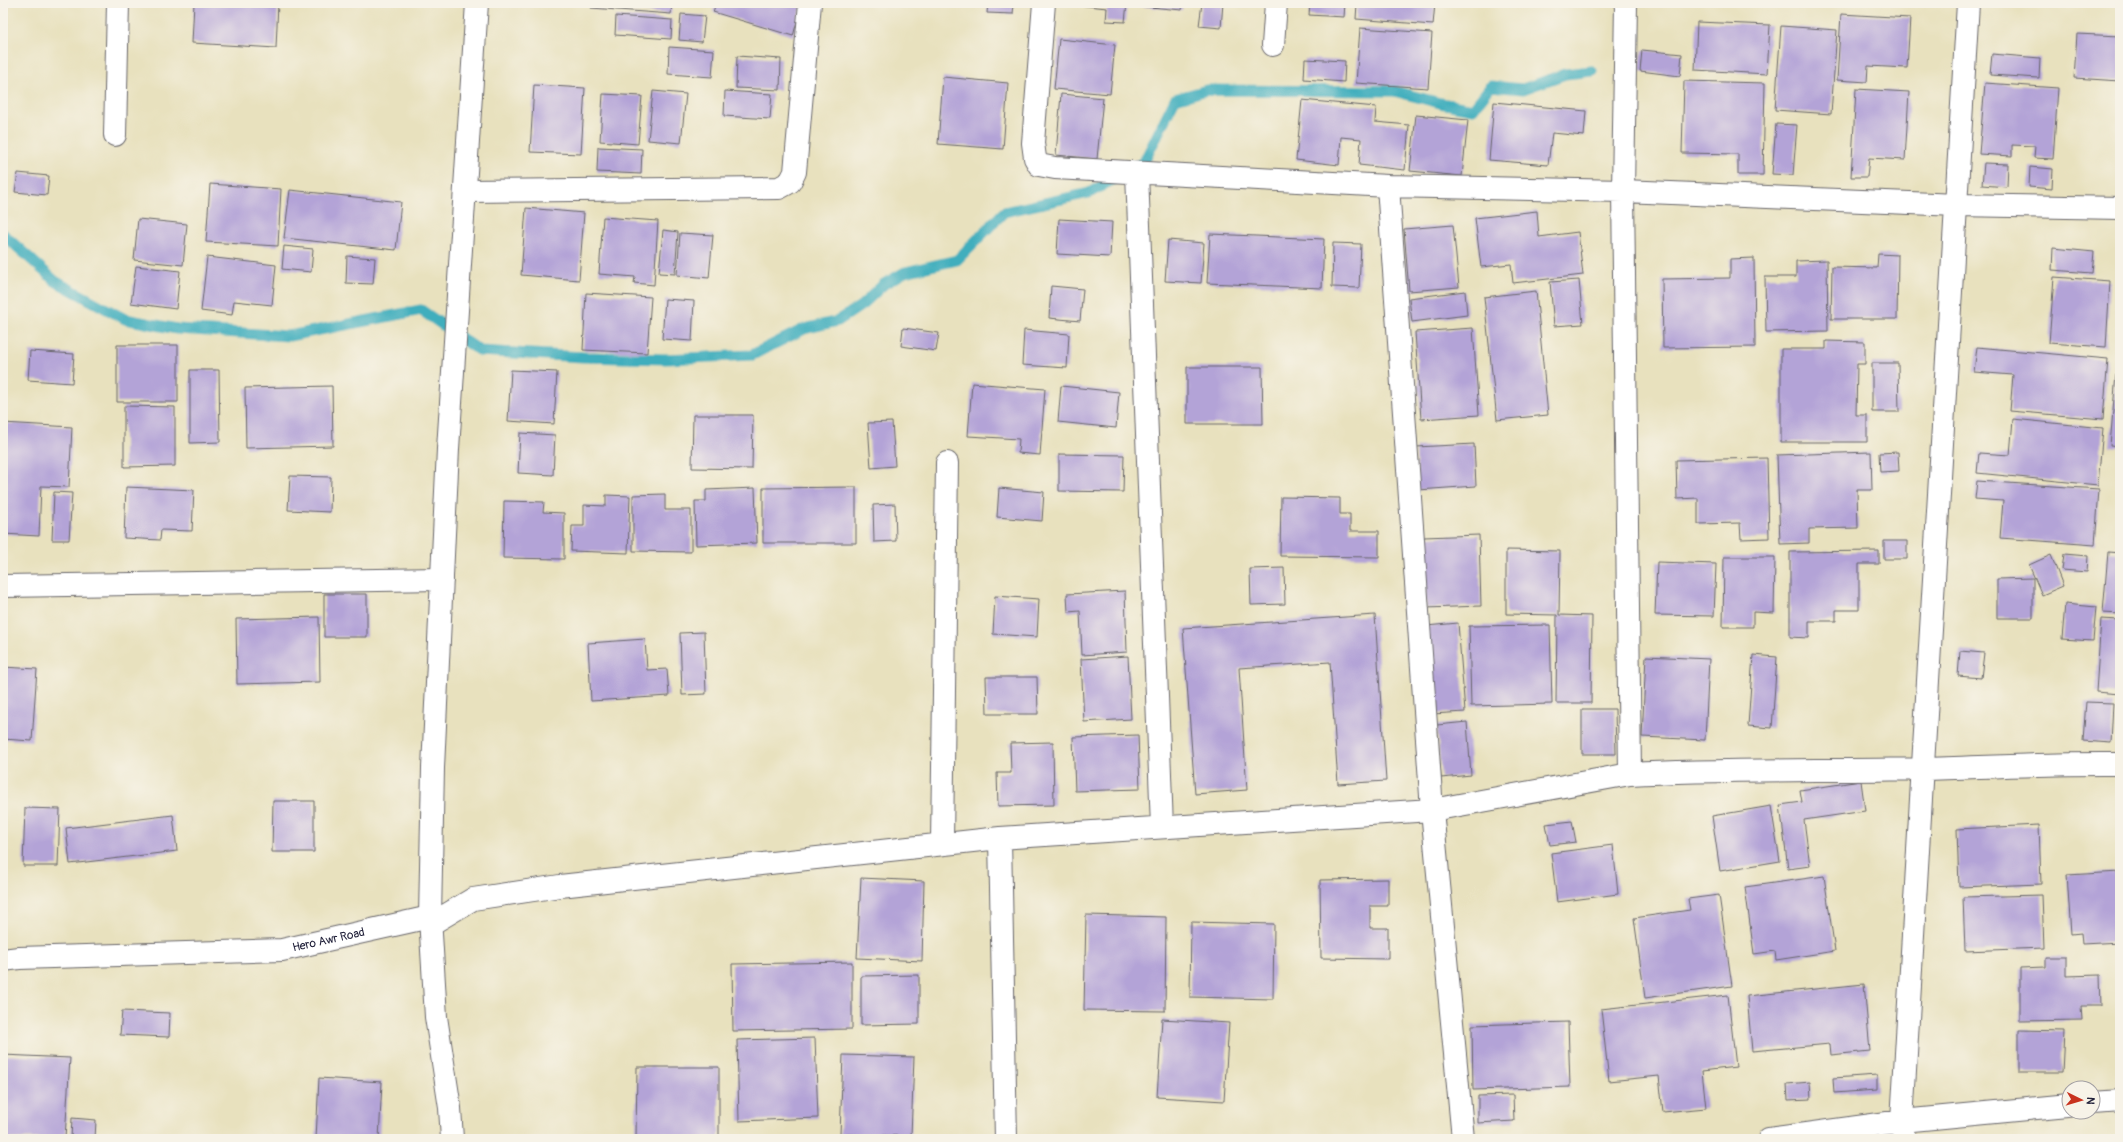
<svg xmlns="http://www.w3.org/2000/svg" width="2123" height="1142" viewBox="0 0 2123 1142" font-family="Pangolin,sans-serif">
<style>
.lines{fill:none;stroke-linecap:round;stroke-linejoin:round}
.stream{stroke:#40aebd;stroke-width:11}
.building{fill:#b3a3d7}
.minor-casing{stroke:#676569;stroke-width:24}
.secondary-casing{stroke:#676569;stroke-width:24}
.minor{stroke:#fff;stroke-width:22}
.secondary{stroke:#fff;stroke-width:22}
.labels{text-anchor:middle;stroke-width:3;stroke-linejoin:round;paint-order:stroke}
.street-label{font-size:12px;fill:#22223b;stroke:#f7f3e8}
</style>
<rect width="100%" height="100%" fill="#f7f3e8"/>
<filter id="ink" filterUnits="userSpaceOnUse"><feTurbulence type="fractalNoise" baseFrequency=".025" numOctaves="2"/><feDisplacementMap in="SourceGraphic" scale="8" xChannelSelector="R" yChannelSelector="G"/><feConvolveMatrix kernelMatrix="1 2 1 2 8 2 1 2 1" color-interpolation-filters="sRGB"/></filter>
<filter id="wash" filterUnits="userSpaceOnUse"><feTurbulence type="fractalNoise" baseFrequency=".012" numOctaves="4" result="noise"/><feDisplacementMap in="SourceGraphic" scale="16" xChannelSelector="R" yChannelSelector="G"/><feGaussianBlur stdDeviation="0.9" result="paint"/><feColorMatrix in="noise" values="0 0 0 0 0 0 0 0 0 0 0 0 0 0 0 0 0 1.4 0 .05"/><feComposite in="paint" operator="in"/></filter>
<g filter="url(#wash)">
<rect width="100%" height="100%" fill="#e8e1be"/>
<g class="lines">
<path class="stream" d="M 3,234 L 55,281 L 125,319 L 177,329 L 289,336 L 421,310 L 480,351 L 583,357 L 666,359 L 752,355 L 804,329 L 838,321 L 862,305 L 884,284 L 905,272 L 957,260 L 1004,212 L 1089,193 L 1144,162 L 1175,99 L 1207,90 L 1394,91 L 1440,103 L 1473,109 L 1491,86 L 1523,89 L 1565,74 L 1592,71"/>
</g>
<g id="blocks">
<path class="building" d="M 194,3 L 278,3 L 276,48 L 192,43 Z
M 591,3 L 672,3 L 671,14 L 591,8 Z
M 716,3 L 787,3 L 801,7 L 793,36 L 713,12 Z
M 988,3 L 1014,3 L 1013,14 L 987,13 Z
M 1058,3 L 1127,3 L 1125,22 L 1106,21 L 1107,8 Z
M 1139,3 L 1183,3 L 1182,10 L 1138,6 Z
M 1202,3 L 1223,3 L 1221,28 L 1199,26 Z
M 1310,3 L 1345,3 L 1344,17 L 1309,15 Z
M 1357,3 L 1435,3 L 1433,25 L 1356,19 Z
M 681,14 L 705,16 L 702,42 L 679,40 Z
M 1841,14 L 1910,18 L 1907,68 L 1868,66 L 1867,82 L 1837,80 Z
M 616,16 L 672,20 L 671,39 L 615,35 Z
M 1697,22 L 1770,25 L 1767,74 L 1695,70 Z
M 1781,26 L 1837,30 L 1831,114 L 1775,110 Z
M 1360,28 L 1432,33 L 1428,88 L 1356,83 Z
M 2077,34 L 2120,36 L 2120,81 L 2074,78 Z
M 1059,39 L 1115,45 L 1110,94 L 1054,89 Z
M 669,47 L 714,50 L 712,77 L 668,74 Z
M 1642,50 L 1682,54 L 1680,76 L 1640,71 Z
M 1992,54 L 2040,58 L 2039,78 L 1990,75 Z
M 737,56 L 781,59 L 780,90 L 736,88 Z
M 1305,59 L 1345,61 L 1344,82 L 1304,79 Z
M 943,77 L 1008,83 L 1003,149 L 938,144 Z
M 1684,81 L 1765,83 L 1763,175 L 1738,175 L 1738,154 L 1682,153 Z
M 1985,83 L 2058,88 L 2053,159 L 2034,158 L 2035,146 L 2012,145 L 2012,156 L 1979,154 Z
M 534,85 L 585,88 L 581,154 L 530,152 Z
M 1856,89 L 1909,92 L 1905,160 L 1869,158 L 1867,177 L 1851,177 Z
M 653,91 L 686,94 L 681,143 L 648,140 Z
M 725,91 L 772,94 L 770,119 L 724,116 Z
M 603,94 L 642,96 L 638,144 L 600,141 Z
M 1061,94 L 1103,98 L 1097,159 L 1056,155 Z
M 1302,100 L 1376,107 L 1375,122 L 1409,125 L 1405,170 L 1359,165 L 1361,139 L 1341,137 L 1339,165 L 1296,160 Z
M 1494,102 L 1586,111 L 1584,136 L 1552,133 L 1548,165 L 1489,160 Z
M 1416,115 L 1468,120 L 1462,176 L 1410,171 Z
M 1776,124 L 1797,125 L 1793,175 L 1772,174 Z
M 598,147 L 642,149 L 641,174 L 597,172 Z
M 1984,163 L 2008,164 L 2007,187 L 1982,185 Z
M 2030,167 L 2053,169 L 2052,189 L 2029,187 Z
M 18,173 L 49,176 L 47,195 L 15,192 Z
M 210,184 L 281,189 L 278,246 L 206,242 Z
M 290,190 L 401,202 L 396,250 L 284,238 Z
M 526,208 L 584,213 L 579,280 L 521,275 Z
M 1537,211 L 1539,237 L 1578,232 L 1583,275 L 1513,283 L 1511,264 L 1481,267 L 1475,218 Z
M 603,217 L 658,221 L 654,285 L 634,283 L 635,277 L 599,274 Z
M 138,219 L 187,224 L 183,265 L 134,260 Z
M 1059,219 L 1112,222 L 1110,257 L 1057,254 Z
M 1453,225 L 1459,287 L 1409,291 L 1404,229 Z
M 663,230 L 678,232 L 675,274 L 659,273 Z
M 680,233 L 713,235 L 709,278 L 677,275 Z
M 1210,234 L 1324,239 L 1322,288 L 1207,283 Z
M 1168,240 L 1204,243 L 1201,283 L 1165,281 Z
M 1333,243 L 1361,244 L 1359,288 L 1332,287 Z
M 284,246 L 313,249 L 311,272 L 282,269 Z
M 2053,248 L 2094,252 L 2092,273 L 2052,270 Z
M 1878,254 L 1898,255 L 1897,319 L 1831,319 L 1832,267 L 1877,268 Z
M 347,256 L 375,258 L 373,284 L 346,283 Z
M 207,257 L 276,265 L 272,305 L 234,301 L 232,315 L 201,311 Z
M 1754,258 L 1755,347 L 1663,348 L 1662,279 L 1730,278 L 1730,259 Z
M 1827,260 L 1828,331 L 1766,332 L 1765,277 L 1796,277 L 1796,261 Z
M 136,266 L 180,271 L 176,309 L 131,303 Z
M 2054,277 L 2110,281 L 2106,347 L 2049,343 Z
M 1579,280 L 1583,324 L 1554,326 L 1550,282 Z
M 1051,286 L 1083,289 L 1080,321 L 1049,318 Z
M 1465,291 L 1467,315 L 1412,322 L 1409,298 Z
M 1536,291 L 1548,415 L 1497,420 L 1484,297 Z
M 586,293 L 651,297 L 647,353 L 583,350 Z
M 665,299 L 694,301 L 692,341 L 662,339 Z
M 903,328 L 939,333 L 936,351 L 901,346 Z
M 1473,328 L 1479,415 L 1421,419 L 1415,332 Z
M 1024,330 L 1069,334 L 1067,368 L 1022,365 Z
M 1826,341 L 1865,342 L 1865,364 L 1857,364 L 1856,415 L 1867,415 L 1867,442 L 1781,442 L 1781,349 L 1826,349 Z
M 117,345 L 178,345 L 178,402 L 117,402 Z
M 1977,347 L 2108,359 L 2103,419 L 2010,411 L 2013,375 L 1974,372 Z
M 2118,350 L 2120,351 L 2120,447 L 2110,446 Z
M 30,351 L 74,354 L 72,383 L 28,380 Z
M 1872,363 L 1898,363 L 1899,412 L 1872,412 Z
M 1187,367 L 1262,367 L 1263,424 L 1187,424 Z
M 190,370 L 219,370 L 220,442 L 190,443 Z
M 511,370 L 557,372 L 554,424 L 508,421 Z
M 972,383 L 1045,389 L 1040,455 L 1018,453 L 1019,439 L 968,436 Z
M 332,386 L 333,446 L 246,448 L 245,388 Z
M 1061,386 L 1119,392 L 1116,428 L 1058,422 Z
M 124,406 L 175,407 L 175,466 L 124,467 Z
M 693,415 L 753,415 L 752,469 L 692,468 Z
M 2013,419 L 2103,428 L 2098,485 L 1977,473 L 1979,453 L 2010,455 Z
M 892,422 L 895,466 L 871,468 L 868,423 Z
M 3,423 L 72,427 L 69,487 L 41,486 L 39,536 L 3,534 Z
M 520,433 L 555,435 L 553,475 L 518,473 Z
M 1474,444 L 1476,486 L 1418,490 L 1416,447 Z
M 1871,452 L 1872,490 L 1857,490 L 1858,528 L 1809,529 L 1809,543 L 1780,544 L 1777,455 Z
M 1898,452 L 1899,471 L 1880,472 L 1879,453 Z
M 1059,454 L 1124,455 L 1123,492 L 1059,491 Z
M 1767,458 L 1769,538 L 1741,539 L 1740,523 L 1698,524 L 1698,498 L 1677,499 L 1676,460 Z
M 290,476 L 331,477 L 330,512 L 288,510 Z
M 1977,481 L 2099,489 L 2095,545 L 2000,538 L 2003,501 L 1975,499 Z
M 126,487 L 194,490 L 192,531 L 161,530 L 160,540 L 124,538 Z
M 856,487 L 856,543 L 763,543 L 763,488 Z
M 755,488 L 757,543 L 696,545 L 695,501 L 706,501 L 706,490 Z
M 999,488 L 1044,492 L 1042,521 L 997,517 Z
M 54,492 L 72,493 L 69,540 L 52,540 Z
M 665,494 L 665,510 L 691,510 L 691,552 L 633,551 L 633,495 Z
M 606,495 L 630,496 L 628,553 L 571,551 L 572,526 L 584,526 L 584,505 L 606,506 Z
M 1281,497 L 1340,498 L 1340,514 L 1350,514 L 1350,531 L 1379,531 L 1379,557 L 1280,556 Z
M 504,501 L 544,502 L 543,512 L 564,513 L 564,559 L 503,558 Z
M 895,504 L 896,541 L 874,542 L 873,505 Z
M 1479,535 L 1481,606 L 1426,608 L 1424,537 Z
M 1884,541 L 1907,541 L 1907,559 L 1884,559 Z
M 1506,550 L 1560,551 L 1559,615 L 1592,616 L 1591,703 L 1556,703 L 1557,615 L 1506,614 Z
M 1879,551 L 1879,564 L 1859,564 L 1859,610 L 1836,610 L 1836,621 L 1809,621 L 1809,638 L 1790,637 L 1790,552 Z
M 2108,552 L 2120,553 L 2120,614 L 2103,613 Z
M 2064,554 L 2088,556 L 2087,572 L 2062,570 Z
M 2051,555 L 2063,586 L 2042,595 L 2029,565 Z
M 1724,557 L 1775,557 L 1774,613 L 1753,612 L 1753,627 L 1723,627 Z
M 1657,562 L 1716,564 L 1714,616 L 1655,615 Z
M 1284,568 L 1285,604 L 1251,605 L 1250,569 Z
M 2033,578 L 2033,618 L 1997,618 L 1997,579 Z
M 1125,591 L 1127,652 L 1082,655 L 1080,611 L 1068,612 L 1067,594 Z
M 324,594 L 367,594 L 367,637 L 324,637 Z
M 995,596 L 1039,599 L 1037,637 L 993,634 Z
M 2065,604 L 2096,607 L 2093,641 L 2062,639 Z
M 1375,615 L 1386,781 L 1338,784 L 1330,662 L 1239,668 L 1247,790 L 1195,794 L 1183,628 Z
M 319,617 L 320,682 L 237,684 L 236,619 Z
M 2101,619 L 2120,620 L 2120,694 L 2096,692 Z
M 1458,623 L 1465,712 L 1432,714 L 1426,626 Z
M 1550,625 L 1552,704 L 1471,706 L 1469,626 Z
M 704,632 L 706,694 L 682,695 L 680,633 Z
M 645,639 L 647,670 L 667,669 L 669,696 L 591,701 L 588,643 Z
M 1960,651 L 1984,653 L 1981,678 L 1958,676 Z
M 1753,655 L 1777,657 L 1772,728 L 1748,726 Z
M 1128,656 L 1131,719 L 1084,722 L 1081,659 Z
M 1646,656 L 1709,659 L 1705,740 L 1642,737 Z
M 3,667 L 37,669 L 32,741 L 3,739 Z
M 986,677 L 1037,677 L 1038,714 L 987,714 Z
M 2086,702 L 2113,703 L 2111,743 L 2083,741 Z
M 1582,709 L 1615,709 L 1616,754 L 1582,754 Z
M 1467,722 L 1471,775 L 1441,778 L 1437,725 Z
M 1138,735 L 1140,789 L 1075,791 L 1073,737 Z
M 1053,742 L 1054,805 L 998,806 L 997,773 L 1011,773 L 1010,743 Z
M 1861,781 L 1865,811 L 1804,820 L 1810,866 L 1788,869 L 1780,805 L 1802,802 L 1800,790 Z
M 273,801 L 314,801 L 314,852 L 272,852 Z
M 1771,806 L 1780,861 L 1720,871 L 1712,816 Z
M 25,808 L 60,809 L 58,866 L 23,866 Z
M 173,815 L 177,851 L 70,864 L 66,828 Z
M 1572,821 L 1576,842 L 1550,845 L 1546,824 Z
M 2039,825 L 2041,884 L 1959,887 L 1957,829 Z
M 1613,845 L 1618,894 L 1557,902 L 1551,853 Z
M 2120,872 L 2120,942 L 2082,944 L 2081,933 L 2071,934 L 2067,875 Z
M 1824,876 L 1835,951 L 1776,960 L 1775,951 L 1754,954 L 1745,887 Z
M 861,878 L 924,881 L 922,961 L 857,958 Z
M 1388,879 L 1388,906 L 1370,906 L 1370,928 L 1388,928 L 1388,959 L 1321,958 L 1320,880 Z
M 1719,895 L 1732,986 L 1645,998 L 1634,918 L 1690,910 L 1688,899 Z
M 2042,895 L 2044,948 L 1965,951 L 1963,897 Z
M 1086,915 L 1166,917 L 1165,1011 L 1084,1010 Z
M 1191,922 L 1274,924 L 1273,999 L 1190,997 Z
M 2046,957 L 2066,957 L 2066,976 L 2100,975 L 2101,1006 L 2081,1006 L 2082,1020 L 2020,1021 L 2020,968 L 2046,967 Z
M 852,962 L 852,1029 L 733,1031 L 732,964 Z
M 919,975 L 919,1024 L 861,1025 L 861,976 Z
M 1864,984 L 1870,1051 L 1831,1055 L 1830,1044 L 1752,1051 L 1747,996 Z
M 1728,995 L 1736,1067 L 1702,1071 L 1706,1108 L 1663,1112 L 1659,1076 L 1609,1081 L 1601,1009 Z
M 122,1011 L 170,1013 L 169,1037 L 120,1035 Z
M 1162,1019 L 1229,1023 L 1224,1101 L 1157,1097 Z
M 1568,1022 L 1570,1087 L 1473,1090 L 1472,1025 Z
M 2019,1030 L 2064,1031 L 2062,1072 L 2019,1072 Z
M 815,1038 L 818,1118 L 739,1121 L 737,1040 Z
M 3,1055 L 70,1058 L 65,1138 L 3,1139 Z
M 843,1055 L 914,1057 L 911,1136 L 840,1134 Z
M 637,1067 L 719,1067 L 719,1139 L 636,1139 Z
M 1877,1075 L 1877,1090 L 1834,1093 L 1833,1078 Z
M 319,1078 L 382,1082 L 379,1139 L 316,1139 Z
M 1810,1082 L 1811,1099 L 1788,1100 L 1787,1084 Z
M 1513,1095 L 1514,1121 L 1478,1123 L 1478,1096 Z
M 72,1118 L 96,1120 L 95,1139 L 71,1139 Z"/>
</g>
</g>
<g filter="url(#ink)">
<use href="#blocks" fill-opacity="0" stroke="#676569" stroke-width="1"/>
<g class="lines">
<g class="minor-casing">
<path id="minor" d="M 1044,3 L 1033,143 L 1035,158 L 1039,165 L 1055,168 L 1388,186 L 1623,191 L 1957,205 L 2120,208
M 1626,3 L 1623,191 L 1630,774 C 1728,769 1825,771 1923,769 C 1989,767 2054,763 2120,764
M 1273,45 L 1276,3
M 115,135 L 118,3
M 1137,173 L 1162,827
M 465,191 L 779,188 L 790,182 L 795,172 L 810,3
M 3,586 L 442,579
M 1000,838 L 1006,1139
M 942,843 L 947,463
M 431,924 L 473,899 L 560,886 L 1000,838 L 1432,810 L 1388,186
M 2093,1102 L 2120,1100
M 1463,1139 L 1432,810 L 1630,774
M 1769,1139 L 1902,1121 L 2069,1105
M 1904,1139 L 1902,1121 L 1968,3"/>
</g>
<g class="secondary-casing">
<g id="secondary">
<path id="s1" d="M 3,960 L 19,958 L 282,950 L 430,917"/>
<path d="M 452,1139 L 450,1108 L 436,1017 L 430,917 L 433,768 L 448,449 L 477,3"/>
</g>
</g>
<use href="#minor" class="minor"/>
<use href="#secondary" class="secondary"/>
</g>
</g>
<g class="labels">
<g class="street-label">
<text dy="4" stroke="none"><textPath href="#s1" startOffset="327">Hero Awr Road</textPath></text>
</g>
</g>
<rect width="2123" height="1142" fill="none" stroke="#f7f3e8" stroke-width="16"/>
<g transform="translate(2081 1100) rotate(95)"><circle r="19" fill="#f7f3e8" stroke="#a29fa3"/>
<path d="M0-3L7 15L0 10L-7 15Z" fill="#c8321e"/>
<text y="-6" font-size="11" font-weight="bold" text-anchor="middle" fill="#22223b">N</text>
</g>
</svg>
